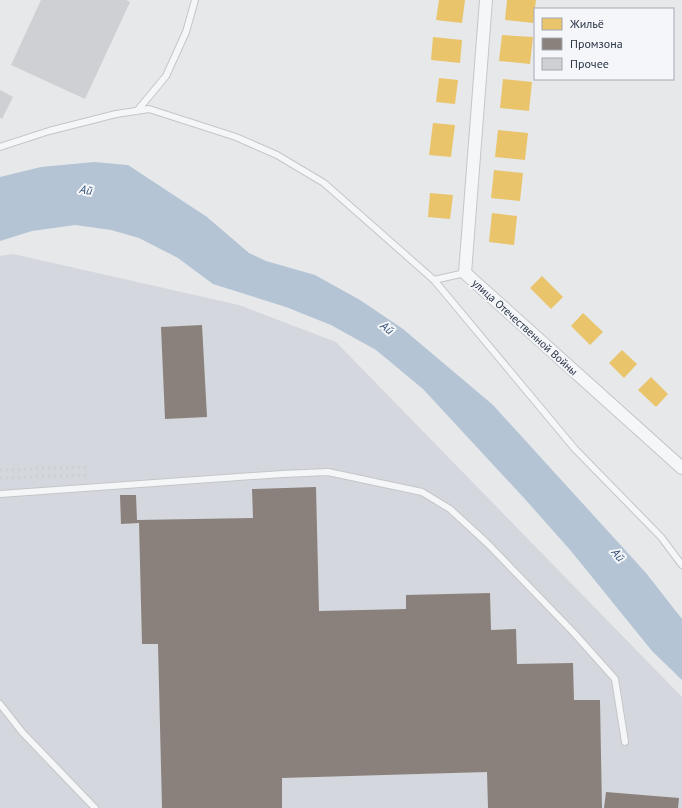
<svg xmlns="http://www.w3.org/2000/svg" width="682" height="808" viewBox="0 0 682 808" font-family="'PT Sans',sans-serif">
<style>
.built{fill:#d4d7dd}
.water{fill:#b4c4d5}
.homes{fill:#e9c46a}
.industry{fill:#8a817c}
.building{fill:#ced0d3}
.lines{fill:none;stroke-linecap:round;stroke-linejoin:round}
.lane-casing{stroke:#c4c6c8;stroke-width:8}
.street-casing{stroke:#c4c6c8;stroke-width:14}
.lane{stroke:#f5f6f7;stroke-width:6}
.street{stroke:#f5f6f7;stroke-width:12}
.rail{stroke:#cecfd2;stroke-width:3;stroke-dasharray:2 4;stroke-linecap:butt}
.labels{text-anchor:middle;stroke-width:4;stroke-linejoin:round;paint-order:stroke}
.street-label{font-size:11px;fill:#2b3445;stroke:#f4f6f9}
.water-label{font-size:12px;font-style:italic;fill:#34527a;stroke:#f4f6f9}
</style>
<rect width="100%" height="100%" fill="#e6e8ea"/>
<path class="built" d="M 13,254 L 239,305 L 336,342 L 682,697 L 682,808 L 0,808 L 0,256 Z"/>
<path class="water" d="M 94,162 L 128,165 L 207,217 L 249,253 L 266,261 L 315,275 L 360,300 L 403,329 L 493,405 L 646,573 L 682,619 L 682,680 L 652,651 L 571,551 L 524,498 L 423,389 L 376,350 L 331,325 L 286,307 L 213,284 L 178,258 L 139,238 L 111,230 L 75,225 L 32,231 L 0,241 L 0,177 L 41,167 Z"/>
<path class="homes" d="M 439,0 L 465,0 L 462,23 L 436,20 Z
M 507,0 L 536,0 L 533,23 L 505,20 Z
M 502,35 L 533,37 L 530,64 L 499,61 Z
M 433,37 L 462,40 L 460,63 L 431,60 Z
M 439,78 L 458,80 L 455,104 L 436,102 Z
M 503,79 L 532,82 L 529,111 L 500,108 Z
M 433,123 L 455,125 L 451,157 L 429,155 Z
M 498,130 L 528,133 L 525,160 L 495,157 Z
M 494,170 L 523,173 L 520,201 L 491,198 Z
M 430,193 L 453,195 L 450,219 L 428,217 Z
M 492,213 L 517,216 L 514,245 L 489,242 Z
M 542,276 L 563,297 L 551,309 L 530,288 Z
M 583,313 L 603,332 L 590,345 L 571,326 Z
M 622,350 L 637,364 L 624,378 L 609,363 Z
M 651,377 L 668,394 L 656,407 L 638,390 Z"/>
<path class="industry" d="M 202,325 L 207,417 L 165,419 L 161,327 Z
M 316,487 L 319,611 L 406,609 L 406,595 L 490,593 L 491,630 L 516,629 L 517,664 L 573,663 L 574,700 L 600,700 L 602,808 L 488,808 L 487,772 L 282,778 L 282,808 L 162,808 L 158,644 L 142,644 L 139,523 L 121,524 L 120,495 L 136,495 L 137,520 L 253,518 L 252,489 Z
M 606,792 L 679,798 L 678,808 L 604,808 Z"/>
<path class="building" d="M 41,0 L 126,0 L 130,2 L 85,99 L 11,65 Z
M 0,90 L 13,97 L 2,119 L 0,118 Z"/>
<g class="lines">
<g class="lane-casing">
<path id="lane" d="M 137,111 L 166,76 L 186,32 L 195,0
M 0,147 L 49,131 L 116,114 L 149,109 L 236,137 L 277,155 L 324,183 L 434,280 L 575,449 L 661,537 L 682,565
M 434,280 L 465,273
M 0,494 L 282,474 L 328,472 L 422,492 L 450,509 L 487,543 L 574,633 L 615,679 L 625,742
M 0,704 L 22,732 L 95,808"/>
</g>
<g class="street-casing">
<path id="street" d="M 486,0 L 465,273 L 682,468"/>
</g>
<use href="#lane" class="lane"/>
<use href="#street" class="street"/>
<path class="rail" d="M 0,470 L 88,467
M 0,478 L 89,475"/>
</g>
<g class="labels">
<g class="street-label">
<text transform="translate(525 327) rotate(42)" y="4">улица Отечественной Войны</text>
</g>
<g class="water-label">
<text transform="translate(86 190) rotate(11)" y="4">Ай</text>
<text transform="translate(387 328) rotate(40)" y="4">Ай</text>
<text transform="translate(618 555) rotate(51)" y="4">Ай</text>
</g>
</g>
<rect x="534" y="8" width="140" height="72" fill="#f4f6f9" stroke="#a4a8b1"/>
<rect x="542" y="18" width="20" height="12" fill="#e9c46a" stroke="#a4a8b1"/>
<text x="570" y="28" font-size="12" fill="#2b3445">Жильё</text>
<rect x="542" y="38" width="20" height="12" fill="#8a817c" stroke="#a4a8b1"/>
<text x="570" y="48" font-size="12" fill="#2b3445">Промзона</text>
<rect x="542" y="58" width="20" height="12" fill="#ced0d3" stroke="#a4a8b1"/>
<text x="570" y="68" font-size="12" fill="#2b3445">Прочее</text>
</svg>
